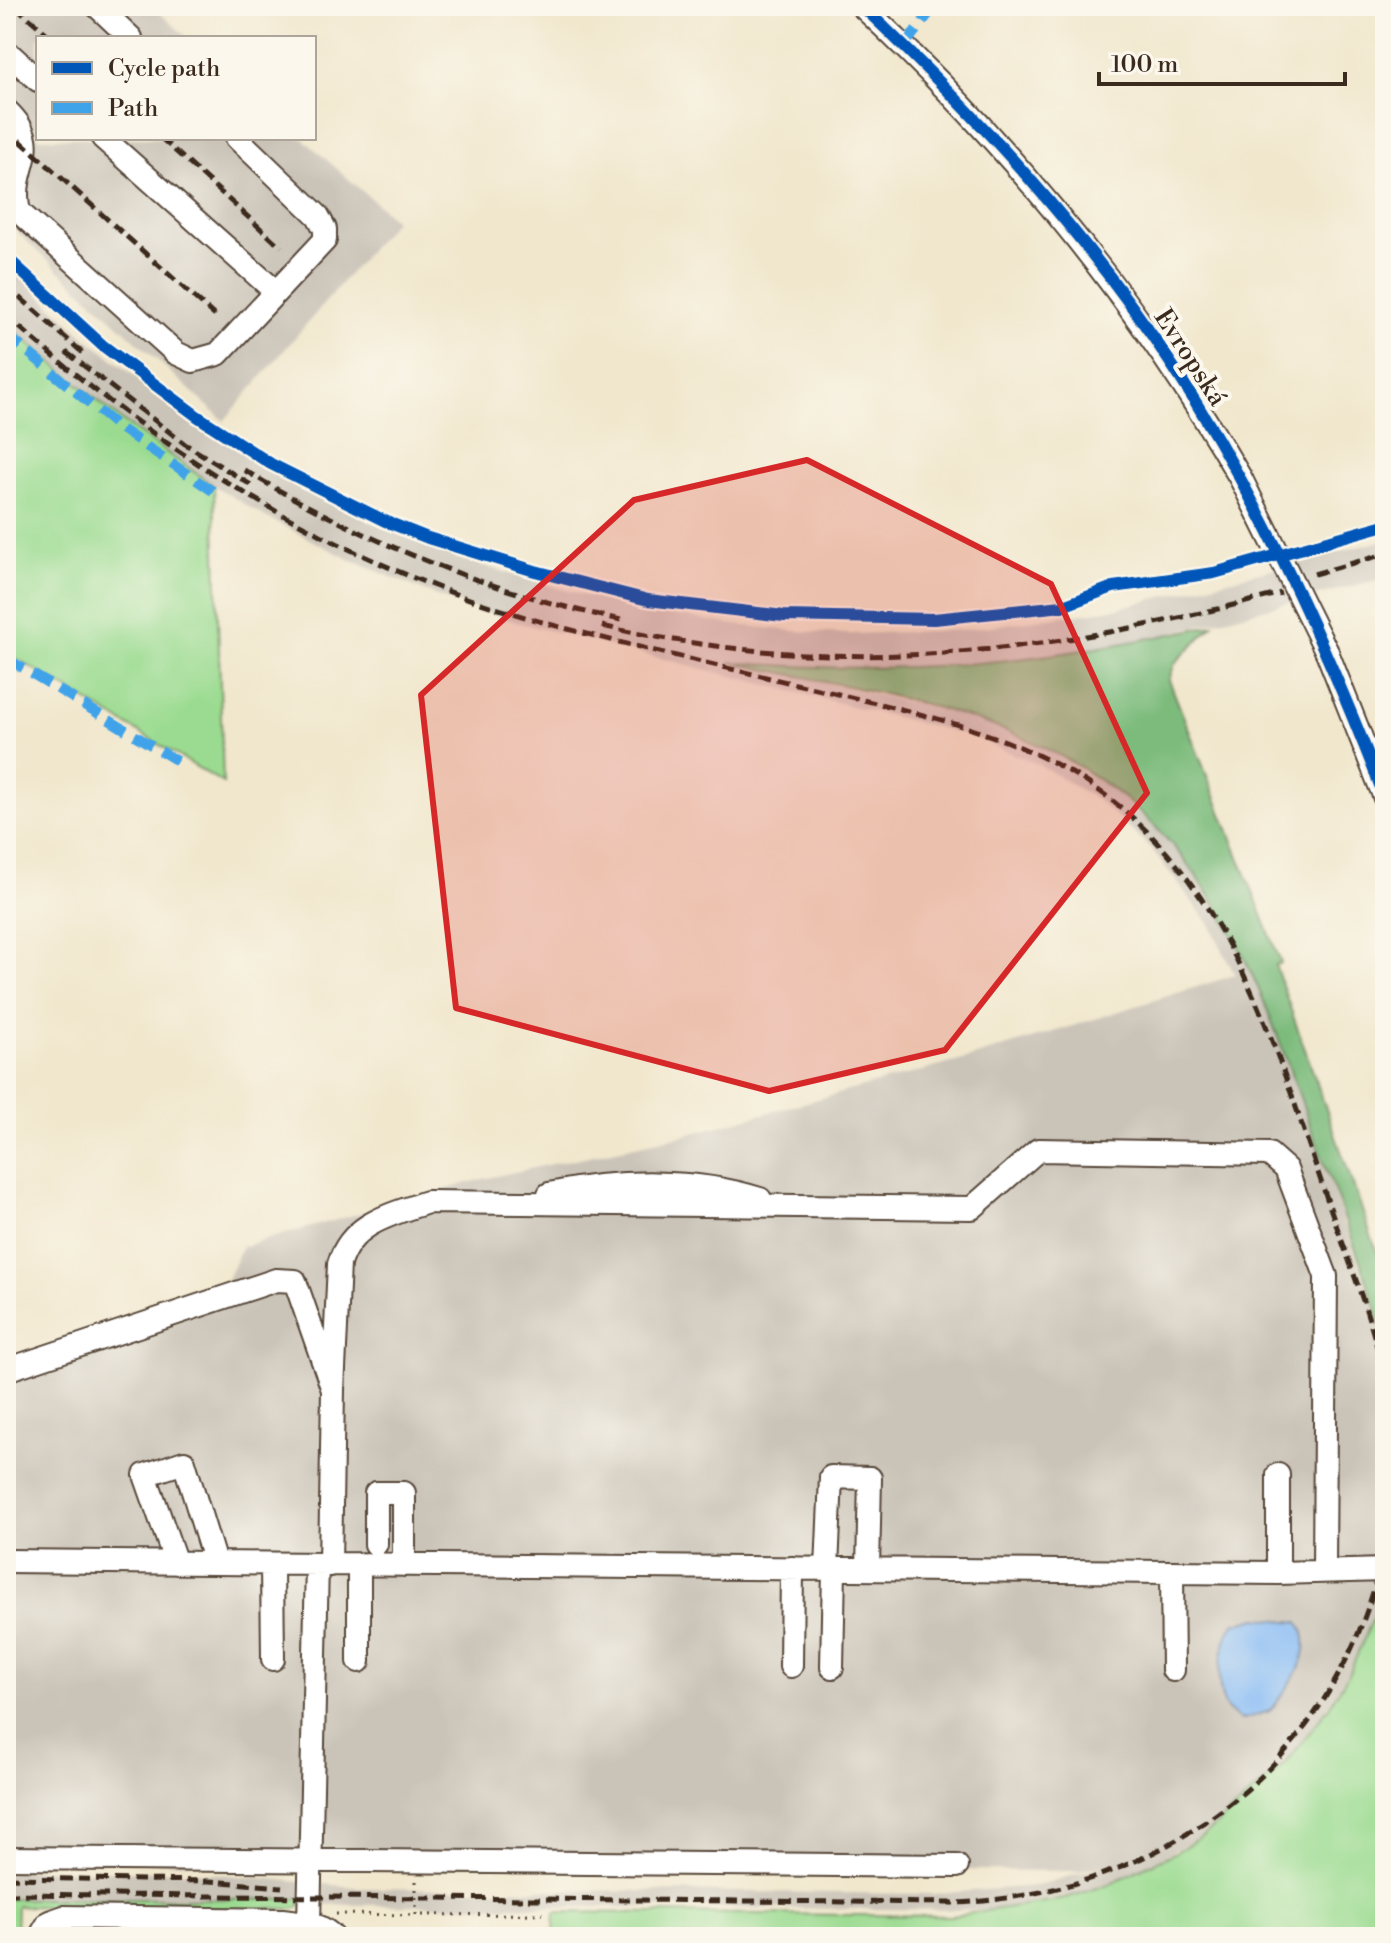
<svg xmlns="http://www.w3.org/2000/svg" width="1391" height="1943" viewBox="0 0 1391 1943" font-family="'Libre Bodoni',serif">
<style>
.industrial{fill:#cac3b8}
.green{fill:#9bdb91;stroke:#6b8258;stroke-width:2}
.forest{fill:#7cbb7b;stroke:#5c724c;stroke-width:2}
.water{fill:#86bbf5;stroke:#60728a;stroke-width:2}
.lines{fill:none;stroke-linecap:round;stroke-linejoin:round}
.minor-casing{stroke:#564638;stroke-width:26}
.path{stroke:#564638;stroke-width:3;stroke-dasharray:2 6;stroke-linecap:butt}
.minor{stroke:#fff;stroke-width:22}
.rail{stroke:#3b2a1e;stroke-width:5;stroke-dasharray:12 6;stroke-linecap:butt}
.minor-bridge-casing{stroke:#564638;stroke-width:26;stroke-linecap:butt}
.minor-bridge{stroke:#fff;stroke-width:22}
.quiet{stroke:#3fa3ea;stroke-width:10;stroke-dasharray:20 10;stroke-linecap:butt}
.cycleway-casing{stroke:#fbf7ec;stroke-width:17}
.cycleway{stroke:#0057b8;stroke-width:12}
.marked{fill:#d62828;fill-opacity:0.2;stroke:#d62828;stroke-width:6;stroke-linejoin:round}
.labels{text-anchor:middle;stroke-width:8;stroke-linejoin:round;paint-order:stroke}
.street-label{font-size:26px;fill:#3b2a1e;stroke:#fbf7ec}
</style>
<rect width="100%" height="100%" fill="#fbf7ec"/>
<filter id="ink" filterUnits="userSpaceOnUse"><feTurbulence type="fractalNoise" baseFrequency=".0125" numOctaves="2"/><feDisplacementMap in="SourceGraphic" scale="16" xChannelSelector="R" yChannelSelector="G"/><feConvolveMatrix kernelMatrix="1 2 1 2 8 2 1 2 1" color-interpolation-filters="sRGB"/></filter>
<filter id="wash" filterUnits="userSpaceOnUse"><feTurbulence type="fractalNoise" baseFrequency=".006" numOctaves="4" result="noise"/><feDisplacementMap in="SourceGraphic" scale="32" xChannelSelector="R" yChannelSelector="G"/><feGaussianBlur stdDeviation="1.8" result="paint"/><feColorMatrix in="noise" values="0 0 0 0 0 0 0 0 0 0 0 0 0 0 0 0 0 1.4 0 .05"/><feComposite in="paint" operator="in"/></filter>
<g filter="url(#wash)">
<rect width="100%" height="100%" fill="#f1e7cd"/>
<path class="industrial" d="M 6,6 L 152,6 L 188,38 L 38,38 L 38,138 L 302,138 L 395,220 L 224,421 L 6,222 Z
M 6,264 L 84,336 L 172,405 L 285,477 L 369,521 L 456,558 L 625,607 L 735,625 L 795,631 L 849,634 L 961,630 L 1115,609 L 1385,540 L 1385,591 L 1381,579 L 1122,645 L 1021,661 L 907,670 L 849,670 L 740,663 L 973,718 L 1047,750 L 1110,788 L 1164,836 L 1207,890 L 1243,949 L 1270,1014 L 1385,1339 L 1385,1583 L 1363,1646 L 1317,1724 L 1285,1765 L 1216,1827 L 1128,1876 L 1081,1893 L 989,1910 L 6,1902 L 6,1870 L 198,1872 L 364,1888 L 933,1894 L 1036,1886 L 1110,1864 L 1078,1871 L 6,1861 L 6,1364 L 221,1292 L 242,1247 L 261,1241 L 483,1179 L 686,1135 L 970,1058 L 1235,975 L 1211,926 L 1151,848 L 1100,802 L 1040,765 L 968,735 L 519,623 L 439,597 L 351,560 L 264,516 L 197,475 L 101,407 L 6,325 Z"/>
<path class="green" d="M 6,324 L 121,420 L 214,486 L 223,783 L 6,652 Z
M 1385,1590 L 1385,1937 L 554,1937 L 555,1912 L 952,1916 L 1063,1899 L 1109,1884 L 1174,1853 L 1210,1831 L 1287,1762 L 1329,1707 L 1351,1669 Z
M 6,1899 L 302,1899 L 300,1907 L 294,1909 L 17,1906 L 16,1937 L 6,1937 Z"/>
<path class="forest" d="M 1213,625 L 1175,663 L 1169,680 L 1281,963 L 1275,965 L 1385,1275 L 1385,1339 C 1366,1271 1339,1205 1315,1139 C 1257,977 1212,830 1045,748 C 948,701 835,684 730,662 C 903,677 1045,663 1213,625 Z"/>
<path class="water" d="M 1257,1618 L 1299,1622 C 1319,1655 1288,1685 1270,1711 L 1241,1720 C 1236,1716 1229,1712 1226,1707 C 1214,1686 1221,1643 1234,1624 Z"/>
</g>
<g filter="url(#ink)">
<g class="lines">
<g class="minor-casing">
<path id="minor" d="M 97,6 L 131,38
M 862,6 C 1012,147 1138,301 1241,479
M 6,51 L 38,80
M 6,110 C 48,149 8,165 19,212 L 176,353 L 193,361 L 218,354 L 325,240 L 325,229 L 318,216 L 237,138
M 103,138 L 276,292
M 1327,652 L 1385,798
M 549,1194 C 615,1180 695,1178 760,1199
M 6,1370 L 276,1280 L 295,1281 L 333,1390 L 330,1565
M 333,1390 L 339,1264 C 351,1223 390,1215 427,1202 L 972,1208 L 1038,1150 L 1269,1154 L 1286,1169 L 1326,1276 L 1324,1571
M 1278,1475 L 1278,1573
M 376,1544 L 376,1493 L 404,1493 L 404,1565
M 6,1561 L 1278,1573 L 1385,1570
M 176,1563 L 145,1475 L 184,1462 L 215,1563
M 272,1564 L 273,1659
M 827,1569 L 831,1477 L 870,1478 L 868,1569
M 1172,1572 L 1173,1670
M 359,1661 L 359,1565
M 791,1666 L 792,1568
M 832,1667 L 834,1569
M 6,1858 L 957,1866
M 309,1924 L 317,1564
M 40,1937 L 49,1922 L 63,1917 L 282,1920 C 300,1922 320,1922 333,1937"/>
</g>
<path class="path" d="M 416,1881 L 416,1915 L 543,1914
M 336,1914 L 416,1915"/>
<use href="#minor" class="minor"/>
<path class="rail" d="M 15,6 L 52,38
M 6,128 L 215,316
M 161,138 L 281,247
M 6,285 L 85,355
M 6,315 C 169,462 354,574 568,629 C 656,652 745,672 834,693 C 929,716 1024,735 1105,795 C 1233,891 1275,1048 1325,1193 C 1346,1255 1372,1316 1385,1381
M 66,352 L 185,444 L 251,485
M 244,470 C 360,540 488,592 621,620
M 1314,574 L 1385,554
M 602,626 C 844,680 1046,655 1281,593
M 6,1878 L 209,1881 L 282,1887
M 6,1894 L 955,1903 C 1168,1893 1343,1759 1385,1544"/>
<g class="minor-bridge-casing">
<path id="minor-bridge" d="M 1241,479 L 1327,652"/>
</g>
<use href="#minor-bridge" class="minor-bridge"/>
<path class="quiet" d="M 904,46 L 935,6
M 6,334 L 118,427 L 220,496
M 6,658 L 184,765"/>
<g class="cycleway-casing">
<path id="cycleway" d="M 862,6 C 978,116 1087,234 1174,368 C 1262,503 1327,648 1385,798
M 6,257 L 102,345 L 197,416 L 271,464 L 385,521 L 428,538 L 535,571 L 648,600 L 784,616 L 934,619 L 1063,606 L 1113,587 L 1214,573 L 1385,525"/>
</g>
<use href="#cycleway" class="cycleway"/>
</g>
</g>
<path class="marked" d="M 807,460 L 1051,584 L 1147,793 L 945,1050 L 769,1091 L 456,1008 L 421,695 L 634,500 Z"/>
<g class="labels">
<g class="street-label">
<text transform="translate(1191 357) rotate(57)" y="9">Evropská</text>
</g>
</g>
<rect width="1391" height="1943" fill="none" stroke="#fbf7ec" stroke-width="32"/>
<rect x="36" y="36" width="280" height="104" fill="#fbf7ec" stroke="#aea59a" stroke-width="2"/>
<rect x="52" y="62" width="40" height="12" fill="#0057b8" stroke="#aea59a" stroke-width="2"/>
<text x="108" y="76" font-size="24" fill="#3b2a1e">Cycle path</text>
<rect x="52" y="102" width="40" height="12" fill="#3fa3ea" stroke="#aea59a" stroke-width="2"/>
<text x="108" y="116" font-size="24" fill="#3b2a1e">Path</text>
<path d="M1099 72v12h246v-12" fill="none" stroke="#3b2a1e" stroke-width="4"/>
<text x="1111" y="72" font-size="24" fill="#3b2a1e" stroke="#fbf7ec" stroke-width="6" paint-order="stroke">100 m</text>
</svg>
